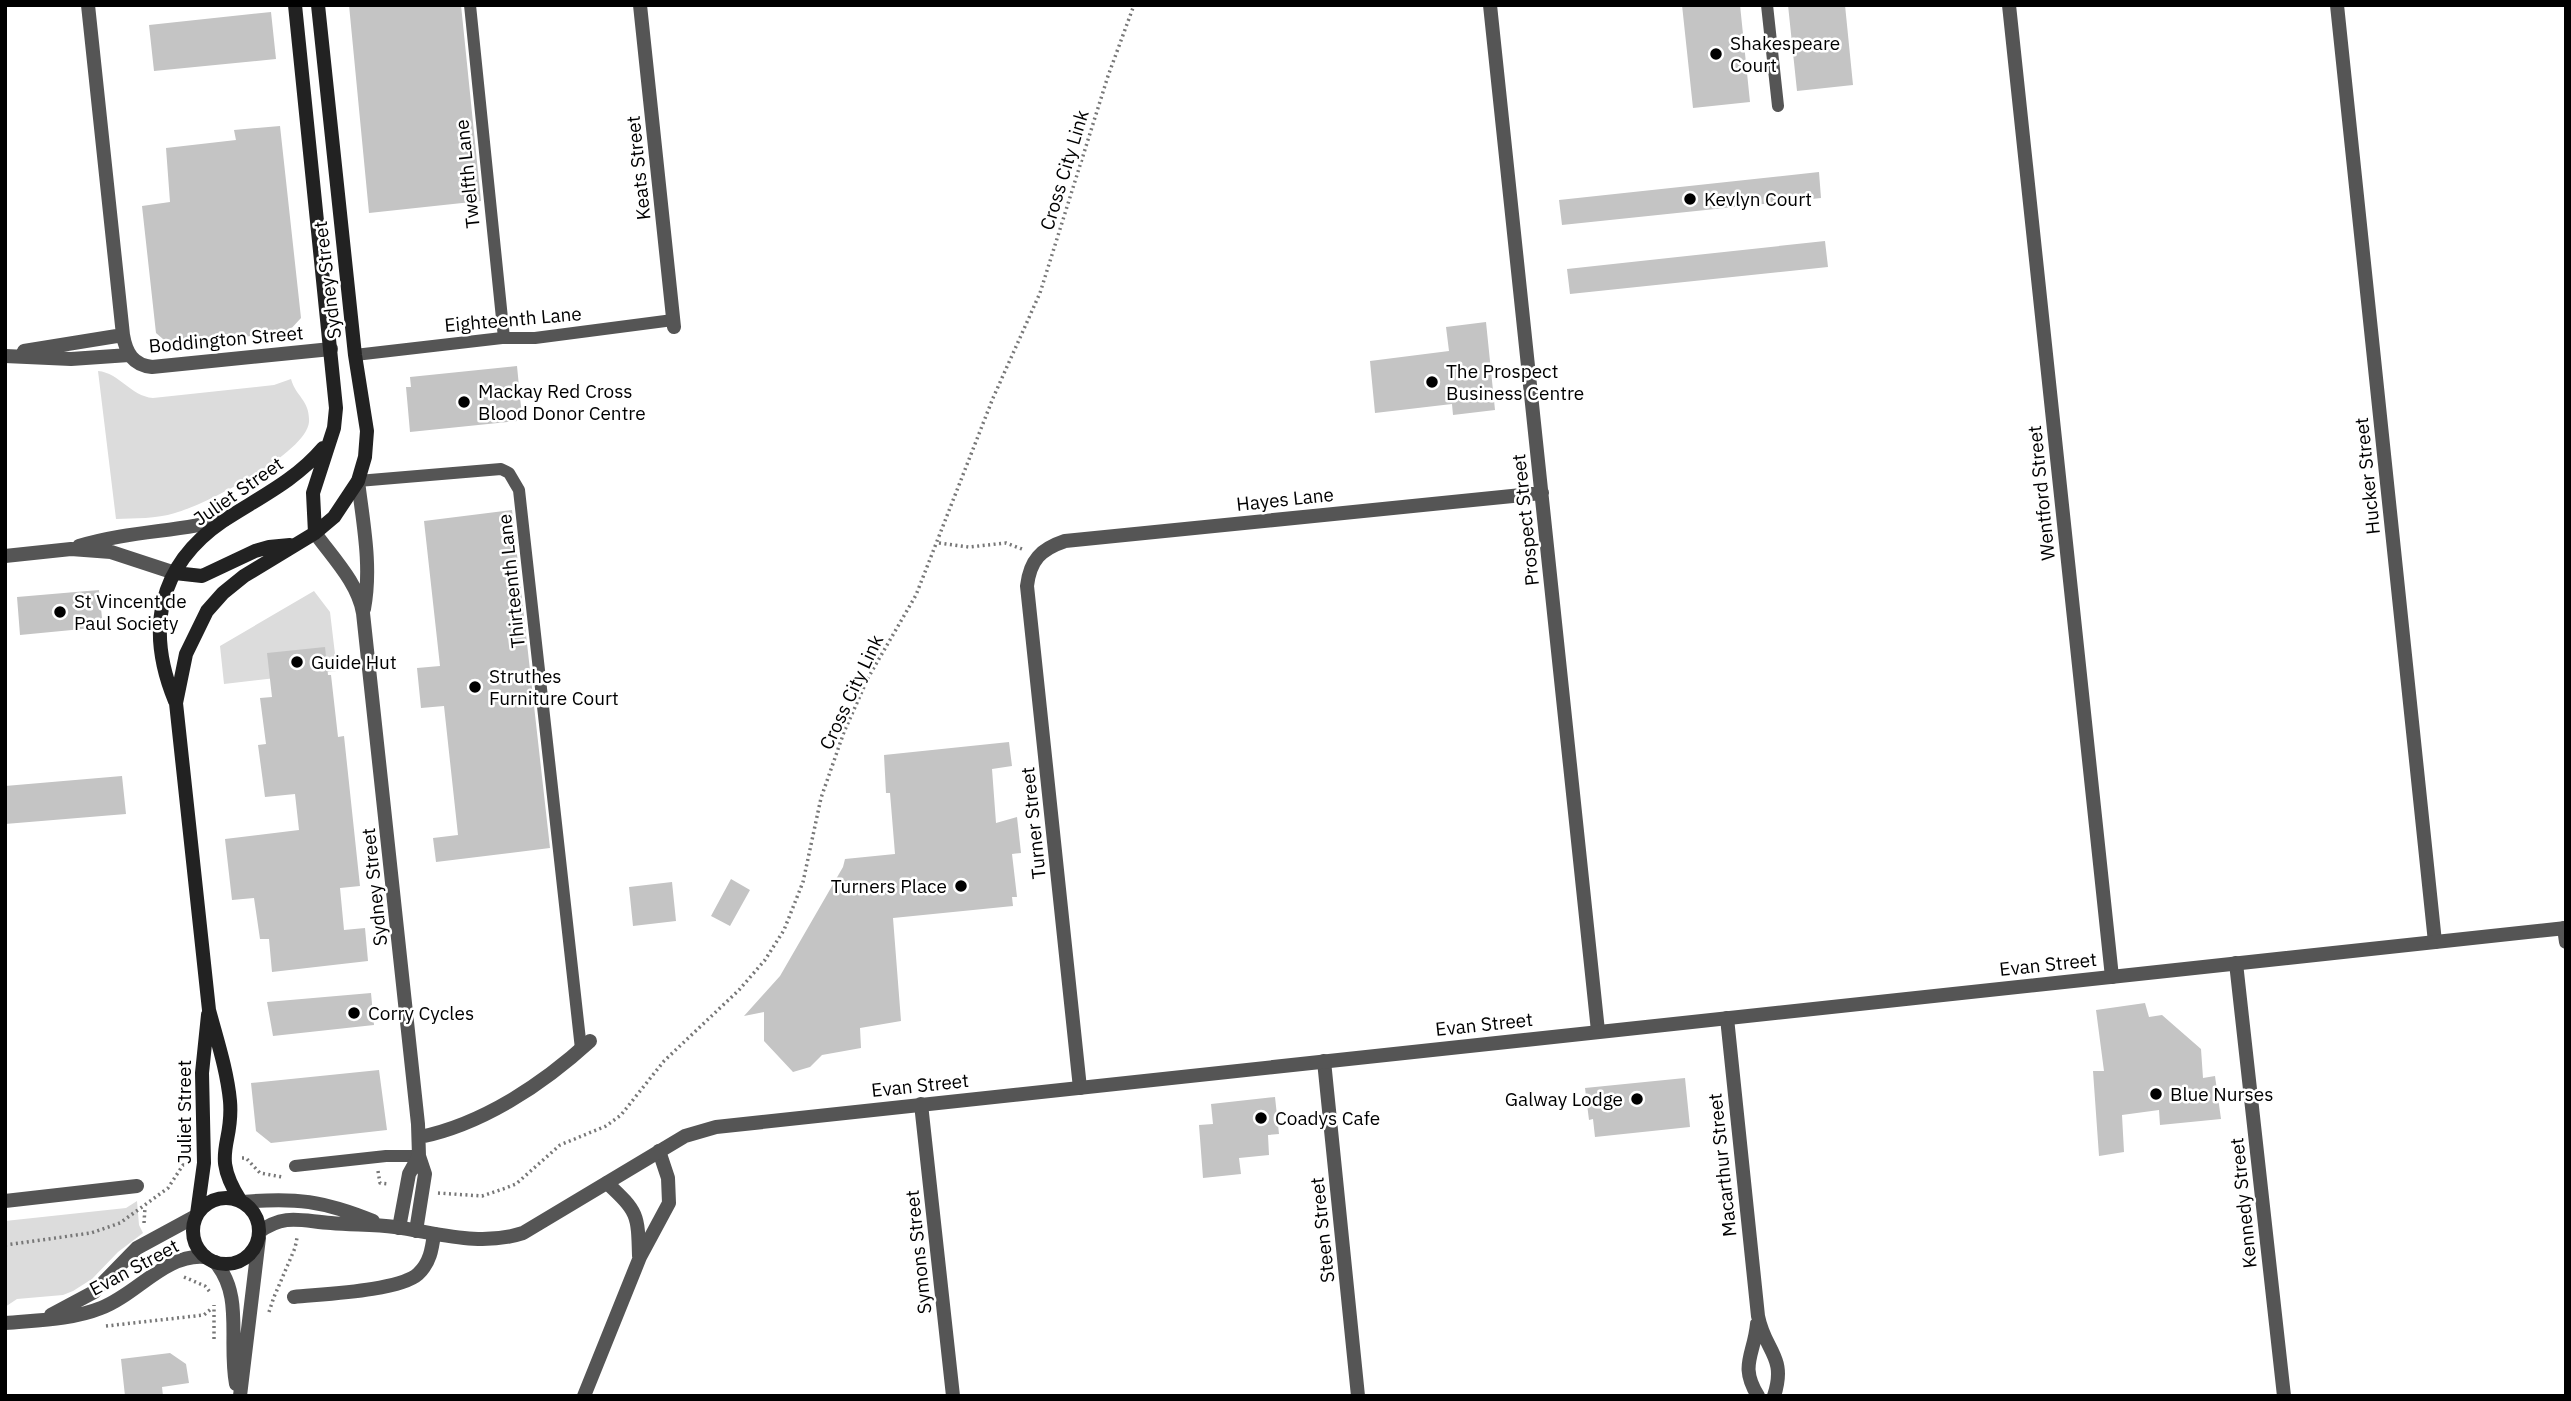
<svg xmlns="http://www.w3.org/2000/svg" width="2571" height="1401" viewBox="0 0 2571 1401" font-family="'IBM Plex Sans',sans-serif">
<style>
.green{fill:#dcdcdc}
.building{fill:#c4c4c4}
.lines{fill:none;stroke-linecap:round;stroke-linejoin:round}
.path{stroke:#777;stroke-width:3.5;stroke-dasharray:2 3.5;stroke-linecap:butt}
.service{stroke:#555;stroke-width:12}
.minor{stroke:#555;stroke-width:14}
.tertiary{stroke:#555;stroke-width:14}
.secondary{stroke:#222;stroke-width:14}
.poi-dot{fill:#000;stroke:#fff;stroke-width:2.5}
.labels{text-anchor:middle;stroke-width:5;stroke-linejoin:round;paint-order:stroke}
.poi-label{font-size:19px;fill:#000;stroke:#fff;text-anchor:start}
.street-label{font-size:19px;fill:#000;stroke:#fff}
</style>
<rect width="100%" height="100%" fill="#fff"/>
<path class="green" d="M 98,371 C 120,373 130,396 153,398 L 274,385 L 291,379 C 296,397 310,400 309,422 C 306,454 204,505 175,513 C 156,519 135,518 116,519 Z
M 314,591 L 330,612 L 337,671 L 224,684 L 220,646 Z
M 137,1201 L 139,1225 L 143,1233 L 118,1252 L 92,1279 L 73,1291 L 63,1295 L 17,1299 L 5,1307 L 5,1221 L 126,1208 Z"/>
<path class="building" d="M 349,5 L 461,5 L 481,201 L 369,213 Z
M 1682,5 L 1740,5 L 1750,102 L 1693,108 Z
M 1788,5 L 1845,5 L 1853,85 L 1797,91 Z
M 271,12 L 276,59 L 154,71 L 149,25 Z
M 280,126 L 301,318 L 288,332 L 170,345 L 156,333 L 142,206 L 170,202 L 166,148 L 236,140 L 234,130 Z
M 1819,172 L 1821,198 L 1562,225 L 1559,200 Z
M 1825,241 L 1828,267 L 1570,294 L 1567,269 Z
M 1486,322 L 1495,410 L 1453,415 L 1452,404 L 1375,413 L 1370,361 L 1449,351 L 1446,327 Z
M 517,366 L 522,417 L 517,417 L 517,421 L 410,432 L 406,387 L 411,387 L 410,377 Z
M 512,510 L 550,848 L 436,862 L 433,838 L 458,835 L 444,706 L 421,708 L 417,668 L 440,666 L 424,521 Z
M 99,590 L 103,627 L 20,635 L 17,597 Z
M 325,647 L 328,675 L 331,675 L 338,737 L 344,736 L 360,886 L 340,888 L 344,930 L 365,928 L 368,961 L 272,972 L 269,939 L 260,939 L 254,898 L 232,900 L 225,839 L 299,830 L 295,794 L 265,797 L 258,745 L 266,744 L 260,698 L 272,697 L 267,653 Z
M 1009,742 L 1012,766 L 992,769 L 996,823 L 1017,817 L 1021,853 L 1012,854 L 1017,897 L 1012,897 L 1013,906 L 893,918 L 901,1021 L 860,1028 L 861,1048 L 822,1055 L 810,1067 L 793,1072 L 764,1041 L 764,1012 L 744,1016 L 780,976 L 843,867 L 845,859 L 895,854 L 890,793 L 886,793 L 884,755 Z
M 122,776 L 126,814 L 5,824 L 5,786 Z
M 731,879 L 750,890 L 730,926 L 711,916 Z
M 672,882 L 676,921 L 633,926 L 629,887 Z
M 371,993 L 374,1025 L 273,1036 L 267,1002 Z
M 2145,1003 L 2149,1017 L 2162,1015 L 2201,1049 L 2203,1078 L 2215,1076 L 2221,1119 L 2160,1125 L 2159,1110 L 2122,1115 L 2124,1152 L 2099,1156 L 2093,1071 L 2104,1071 L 2096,1010 Z
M 379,1070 L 387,1130 L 271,1143 L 256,1131 L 251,1083 Z
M 1685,1078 L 1690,1127 L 1595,1137 L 1593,1119 L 1589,1120 L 1585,1088 Z
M 1275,1097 L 1279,1134 L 1268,1135 L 1269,1155 L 1239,1158 L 1241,1174 L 1203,1178 L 1199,1125 L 1213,1124 L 1211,1104 Z
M 170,1353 L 186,1364 L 189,1383 L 162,1387 L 163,1396 L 125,1396 L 121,1359 Z"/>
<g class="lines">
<path class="path" d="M 939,543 L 969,547 L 1006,543 L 1022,549
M 242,1158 L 246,1158 L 260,1173 L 282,1177
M 378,1171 L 380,1183 L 389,1184
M 438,1193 L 482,1196 L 506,1188 L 516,1184 L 560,1145 L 606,1126 L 621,1115 L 664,1061 L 739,990 L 765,960 L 784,930 L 803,882 L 821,798 L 844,732 L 868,678 L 916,595 L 993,398 L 1040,293 L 1108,76 L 1134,5
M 144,1223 L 145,1207
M 5,1245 L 91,1233 L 120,1223 L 168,1188 L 183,1165 L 186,1165
M 184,1277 L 205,1286 L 210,1292
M 269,1312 L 274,1297 L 295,1248 L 297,1238
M 106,1326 L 204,1315 L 211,1309
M 214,1339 L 214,1305"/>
<path class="service" d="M 470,5 L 504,338
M 1767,5 L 1778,106
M 355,355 L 502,338 L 535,338 L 673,320
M 358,481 L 501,469 L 509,473 L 519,490 L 581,1049
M 295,1166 L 386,1156 L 419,1156"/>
<path class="minor" d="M 88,5 L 123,335 C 126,353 133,365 152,367 L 331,349
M 640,5 L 674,327
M 1490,5 L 1598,1031
M 2009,5 L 2112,977
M 2337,5 L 2435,942
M 24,351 L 123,335
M 5,356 L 71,359 L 129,355
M 358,481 C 363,523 372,566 364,609
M 315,533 C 333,558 358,583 363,613 L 418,1124 L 419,1156 L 425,1174 L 416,1231
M 79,546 C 129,531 175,532 224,520
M 5,556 L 71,549 L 111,552 L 175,573
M 2564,928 L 2566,942
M 2236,963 L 2284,1396
M 1727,1018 L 1758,1316 C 1765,1352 1787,1356 1774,1396
M 1324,1061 L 1358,1396
M 1080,1088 L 1027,586 C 1030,560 1041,549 1065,541 L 1542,493
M 921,1104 L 953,1396
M 420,1137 C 483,1124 543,1084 590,1041
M 607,1183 C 638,1212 638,1214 639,1256
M 5,1201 L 137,1186
M 399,1228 L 409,1174 L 419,1156
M 294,1297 C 322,1294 399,1291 418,1274 C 430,1263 432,1249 434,1234
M 1757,1324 C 1754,1356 1739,1365 1758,1396
M 584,1396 L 640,1257 L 669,1203 L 668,1178 L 659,1151"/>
<path class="tertiary" d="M 243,1202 C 295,1197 324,1201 373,1221
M 259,1232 C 285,1213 301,1221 331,1223 C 352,1225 374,1224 395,1227 C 438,1233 480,1247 523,1233 L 685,1136 L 716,1127 L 2566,928
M 215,1262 C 244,1295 228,1341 236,1384
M 51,1315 L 94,1292 L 137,1248 L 196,1216
M 5,1323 C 37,1320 71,1320 101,1308 C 136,1295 166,1253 205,1257
M 240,1396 L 259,1238"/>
<path class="secondary" d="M 295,5 L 336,408 L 334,428 L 313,493 L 315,533
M 175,573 L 202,576 L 255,551 L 269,547 L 290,545
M 175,701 C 146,631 157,566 223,521 C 258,498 295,481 323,448
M193 1231a33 33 0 1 1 66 0a33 33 0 1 1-66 0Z
M 240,1200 C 210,1152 234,1146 230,1101 C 227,1070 217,1040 209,1010 L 176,703 L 186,654 L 207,611 L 223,593 L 244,576 L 315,533 L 334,517 L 358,481 L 365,457 L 367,431 L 355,355 L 318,5
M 197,1214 L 204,1163 L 202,1073 L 208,1015"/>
</g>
<g class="poi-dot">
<circle cx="1716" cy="54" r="7"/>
<circle cx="1690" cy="199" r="7"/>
<circle cx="1432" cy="382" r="7"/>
<circle cx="464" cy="402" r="7"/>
<circle cx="60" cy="612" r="7"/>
<circle cx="297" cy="662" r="7"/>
<circle cx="475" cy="687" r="7"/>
<circle cx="961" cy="886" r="7"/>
<circle cx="354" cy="1013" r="7"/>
<circle cx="2156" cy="1094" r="7"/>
<circle cx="1637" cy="1099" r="7"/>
<circle cx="1261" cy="1118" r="7"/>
</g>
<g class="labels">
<g class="poi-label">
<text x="1730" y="50">Shakespeare<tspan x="1730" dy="22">Court</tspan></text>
<text x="1704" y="206">Kevlyn Court</text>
<text x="1446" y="378">The Prospect<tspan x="1446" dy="22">Business Centre</tspan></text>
<text x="478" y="398">Mackay Red Cross<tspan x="478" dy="22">Blood Donor Centre</tspan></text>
<text x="74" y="608">St Vincent de<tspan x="74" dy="22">Paul Society</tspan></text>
<text x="311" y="669">Guide Hut</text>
<text x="489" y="683">Struthes<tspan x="489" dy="22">Furniture Court</tspan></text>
<text x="947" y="893" text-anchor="end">Turners Place</text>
<text x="368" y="1020">Corry Cycles</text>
<text x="2170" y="1101">Blue Nurses</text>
<text x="1623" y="1106" text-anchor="end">Galway Lodge</text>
<text x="1275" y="1125">Coadys Cafe</text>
</g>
<g class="street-label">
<text transform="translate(638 168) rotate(-96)" y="7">Keats Street</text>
<text transform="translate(1064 170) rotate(-73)" y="7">Cross City Link</text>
<text transform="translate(467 174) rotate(-96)" y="7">Twelfth Lane</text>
<text transform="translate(327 280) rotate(-97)" y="7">Sydney Street</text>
<text transform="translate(513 319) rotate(-5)" y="7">Eighteenth Lane</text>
<text transform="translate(226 339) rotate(-5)" y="7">Boddington Street</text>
<text transform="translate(2367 476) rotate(-96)" y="7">Hucker Street</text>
<text transform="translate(238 491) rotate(-35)" y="7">Juliet Street</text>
<text transform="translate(2041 493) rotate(-96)" y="7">Wentford Street</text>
<text transform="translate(1285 499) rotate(-6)" y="7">Hayes Lane</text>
<text transform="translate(1525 520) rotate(-96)" y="7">Prospect Street</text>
<text transform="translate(511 581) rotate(-96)" y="7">Thirteenth Lane</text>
<text transform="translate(851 692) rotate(-65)" y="7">Cross City Link</text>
<text transform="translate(1033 823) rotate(-96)" y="7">Turner Street</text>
<text transform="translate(374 887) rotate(-96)" y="7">Sydney Street</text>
<text transform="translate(2048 964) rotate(-6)" y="7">Evan Street</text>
<text transform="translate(1484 1024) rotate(-6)" y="7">Evan Street</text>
<text transform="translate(920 1085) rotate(-6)" y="7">Evan Street</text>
<text transform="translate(184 1112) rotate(-90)" y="7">Juliet Street</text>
<text transform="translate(1722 1165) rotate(-96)" y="7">Macarthur Street</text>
<text transform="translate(2243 1203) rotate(-96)" y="7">Kennedy Street</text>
<text transform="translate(1322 1230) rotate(-96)" y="7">Steen Street</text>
<text transform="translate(918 1252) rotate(-96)" y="7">Symons Street</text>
<text transform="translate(134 1267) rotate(-28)" y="7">Evan Street</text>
</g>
</g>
<rect width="2571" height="1401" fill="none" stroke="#000000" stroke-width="14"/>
</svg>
